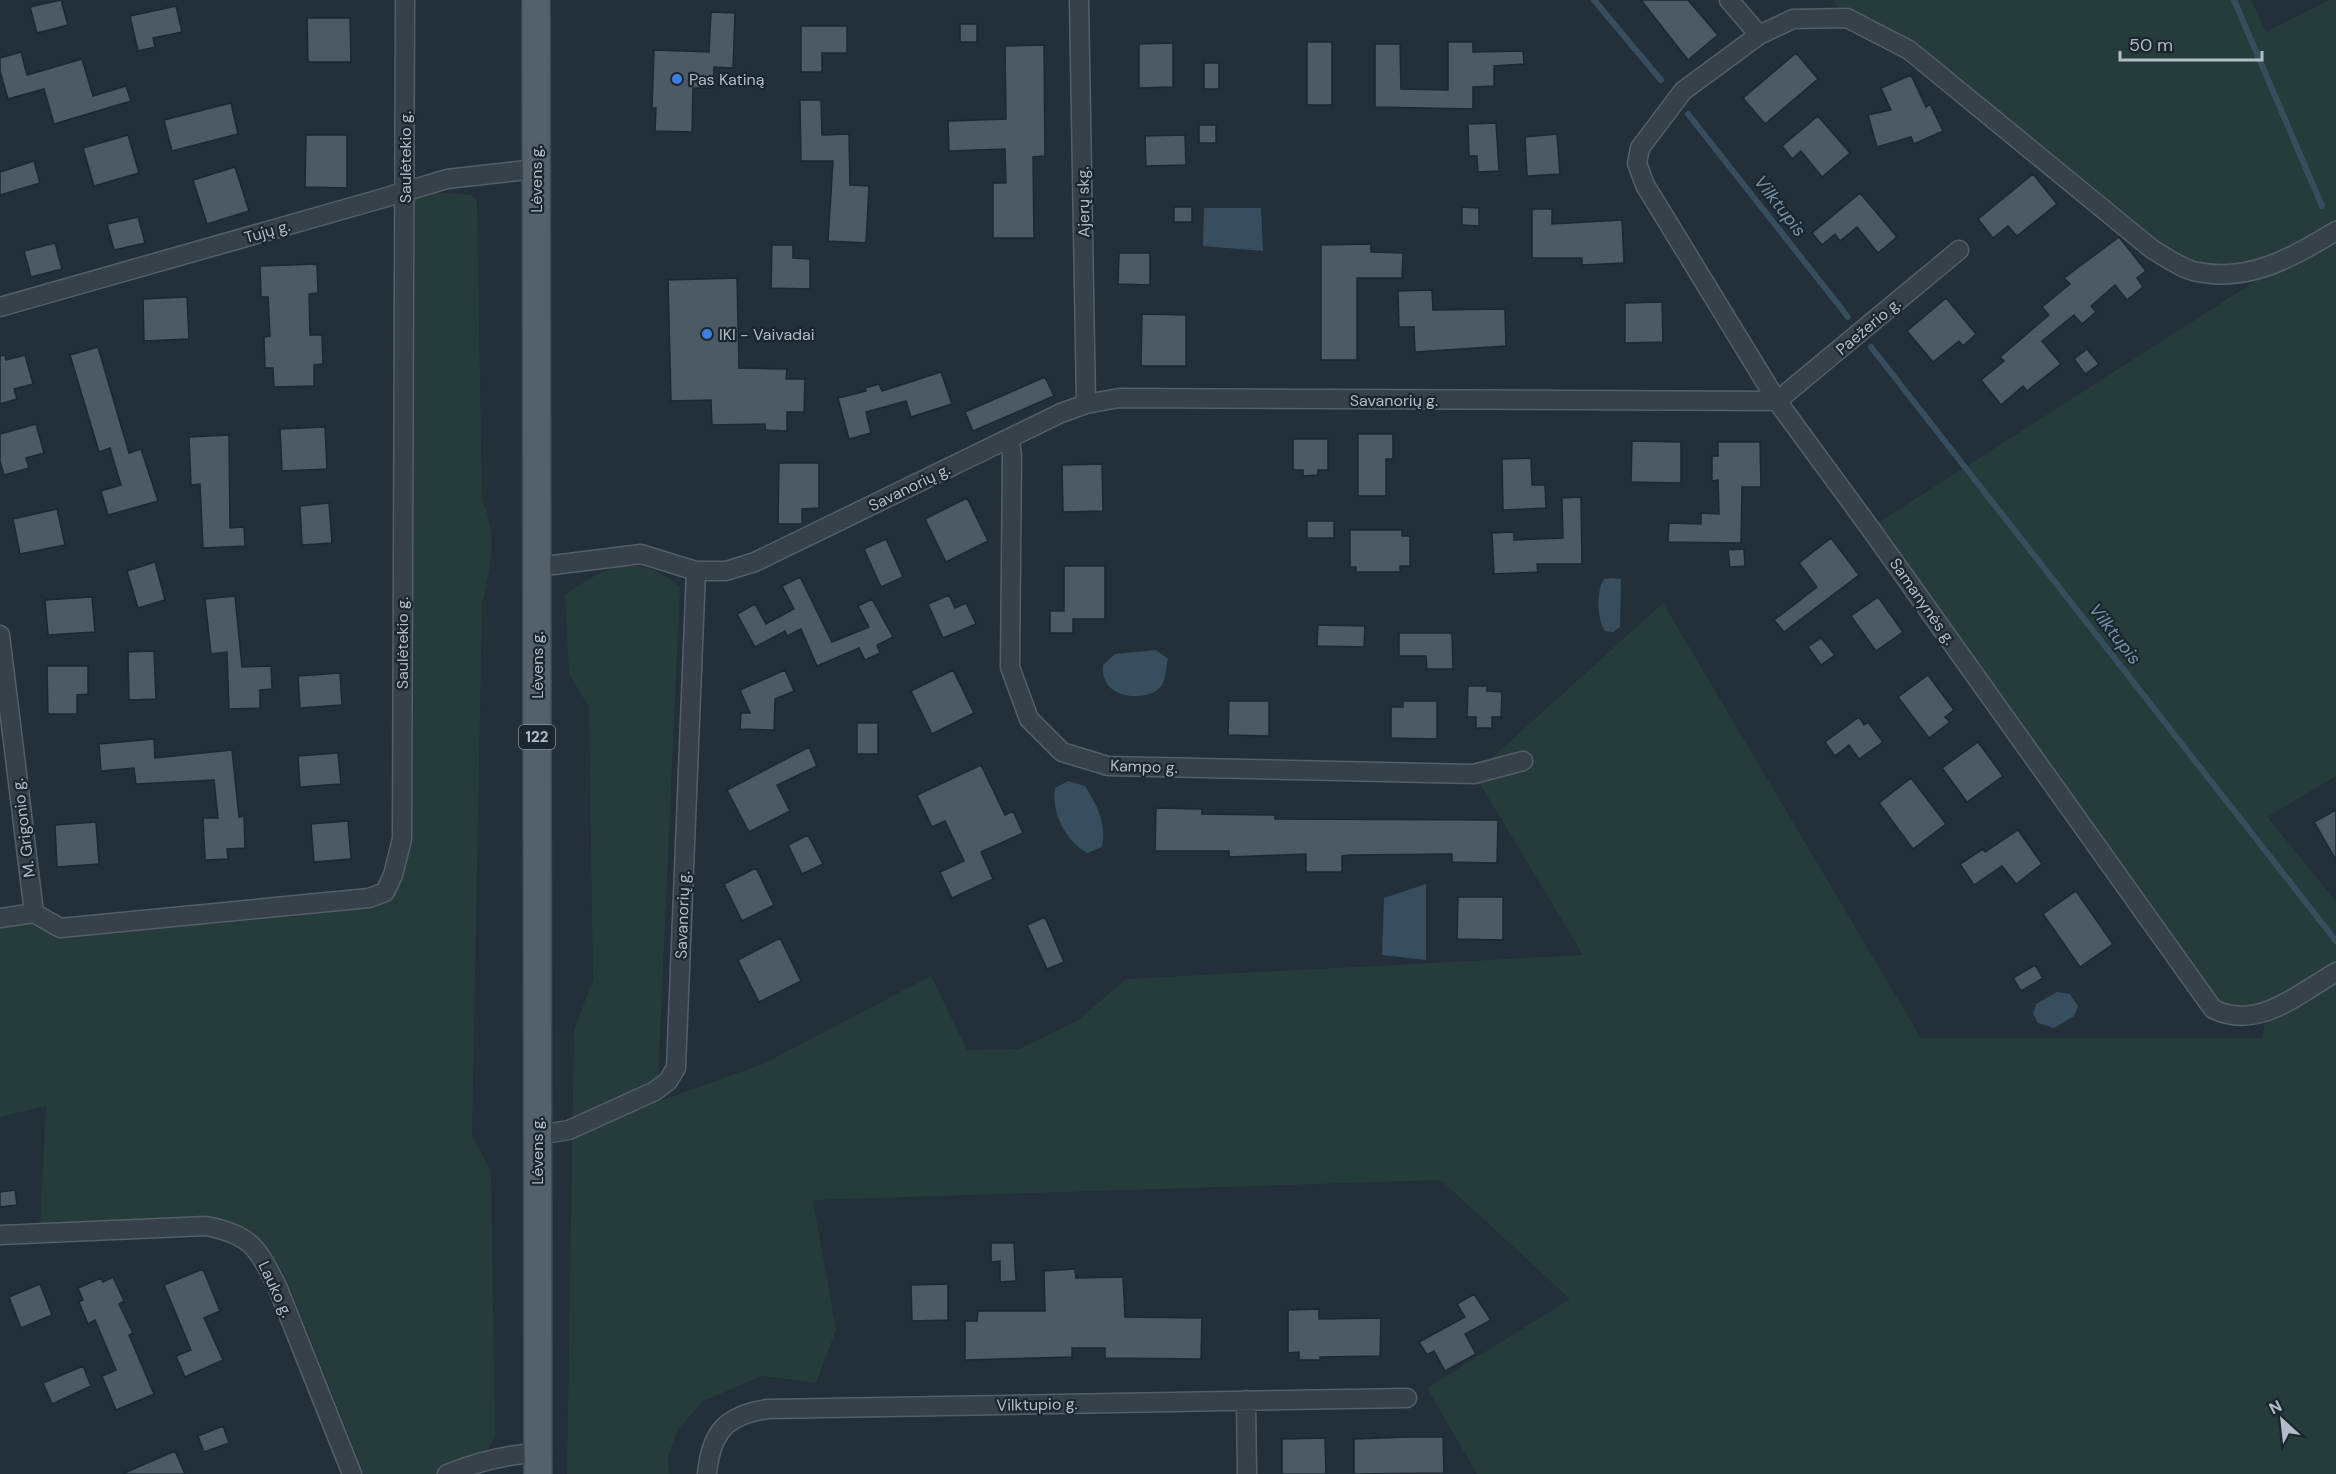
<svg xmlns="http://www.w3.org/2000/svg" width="2336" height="1474" viewBox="0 0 2336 1474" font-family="'DM Sans',sans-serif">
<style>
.green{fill:#263c3b}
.water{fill:#374e5f}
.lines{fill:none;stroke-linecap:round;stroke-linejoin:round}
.stream{stroke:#374e5f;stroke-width:6}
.building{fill:#4b5a65;stroke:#1e2830;stroke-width:1.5}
.street-casing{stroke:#545f67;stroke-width:21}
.primary-casing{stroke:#404a53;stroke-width:30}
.street{stroke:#36414a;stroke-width:18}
.primary{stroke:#54606a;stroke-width:27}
.shop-dot{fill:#3f7fe0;stroke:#1c262e;stroke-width:2}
.labels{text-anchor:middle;stroke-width:4.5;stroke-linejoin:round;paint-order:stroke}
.shield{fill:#1c262e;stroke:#848f98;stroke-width:1.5}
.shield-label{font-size:15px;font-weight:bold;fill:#b1bcc6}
.poi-label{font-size:16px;fill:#b1bcc6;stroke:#1c262e;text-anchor:start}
.street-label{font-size:16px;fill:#b1bcc6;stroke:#1c262e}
.water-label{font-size:18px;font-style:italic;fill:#7391a8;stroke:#1c262e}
</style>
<rect width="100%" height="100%" fill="#232f39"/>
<path class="green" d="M 1833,0 L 2251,0 L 2266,32 L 2330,0 L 2336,0 L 2336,776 L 2267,817 L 2336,901 L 2336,1474 L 1477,1474 L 1427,1388 L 1570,1299 L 1441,1180 L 813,1200 L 836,1330 L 816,1383 L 762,1376 L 703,1401 L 678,1429 L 668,1456 L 669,1474 L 567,1474 L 574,1030 L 593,980 L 589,707 L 569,674 L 565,595 C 606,566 637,550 680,587 L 657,1102 L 763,1064 L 931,976 L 967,1050 L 1019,1049 L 1078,1020 L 1126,979 L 1583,955 L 1474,774 L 1663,603 L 1921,1038 L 2262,1038 L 2267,1013 L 2229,1017 L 1870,528 L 2290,259 L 2192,271 L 1909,50 L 1847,18 Z
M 405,190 L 471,195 L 477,201 L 482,500 C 498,533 491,569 482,604 L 472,1136 L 491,1171 L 495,1437 L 481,1461 L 447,1474 L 364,1474 L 285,1275 L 265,1244 L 250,1229 L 221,1220 L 40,1226 L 46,1106 L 0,1117 L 0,918 L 34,913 L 60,928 L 369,898 L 393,875 Z"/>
<path class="water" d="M 1204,208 L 1261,208 L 1263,251 L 1203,246 Z
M 1612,578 L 1621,579 L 1620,627 L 1613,632 L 1605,631 C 1597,620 1596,591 1604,579 Z
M 1156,650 L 1168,659 C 1166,667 1166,676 1163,683 C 1156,702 1099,704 1103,665 L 1115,654 Z
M 1068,781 L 1085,786 C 1097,805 1107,824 1102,847 L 1087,853 C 1066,841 1051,813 1055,788 Z
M 1426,884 L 1426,960 L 1382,955 L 1384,898 Z
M 2057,992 L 2070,994 L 2078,1006 L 2074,1016 L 2054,1028 L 2038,1023 L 2033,1014 L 2036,1004 Z"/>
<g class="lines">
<path class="stream" d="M 1594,0 L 1661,80
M 2234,0 L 2322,206
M 1688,114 L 1848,317
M 1871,347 L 2336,941"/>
</g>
<path class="building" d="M 61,0 L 68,25 L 37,33 L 30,7 Z
M 1641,0 L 1688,0 L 1718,35 L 1688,60 Z
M 176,6 L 182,32 L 153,38 L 155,47 L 138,51 L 130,16 Z
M 711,12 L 735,13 L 733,68 L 714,67 L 713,88 L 693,88 L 692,132 L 655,131 L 656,108 L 652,108 L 654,50 L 709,52 Z
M 307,18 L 350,18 L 351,62 L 308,62 Z
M 960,24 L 977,24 L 977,42 L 960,42 Z
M 801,26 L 847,26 L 847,53 L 822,53 L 822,72 L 801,72 Z
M 1307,42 L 1332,42 L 1332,105 L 1307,105 Z
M 1448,42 L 1473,42 L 1473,52 L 1523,51 L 1524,64 L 1494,66 L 1494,86 L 1473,87 L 1473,109 L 1375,107 L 1375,44 L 1400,44 L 1401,89 L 1448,90 Z
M 1173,43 L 1173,87 L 1139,88 L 1139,44 Z
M 1044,45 L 1045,156 L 1033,157 L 1034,238 L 993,238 L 993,183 L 1006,183 L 1005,149 L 949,151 L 948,121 L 1006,119 L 1005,46 Z
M 21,52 L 27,75 L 82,59 L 93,96 L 126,86 L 131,101 L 54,124 L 44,89 L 8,99 L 0,71 L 0,58 Z
M 1796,53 L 1818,79 L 1765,124 L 1743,98 Z
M 1204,63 L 1219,63 L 1219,89 L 1204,89 Z
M 1911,75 L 1926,107 L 1930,104 L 1943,131 L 1914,144 L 1911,137 L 1877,147 L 1868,115 L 1891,110 L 1881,88 Z
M 800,100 L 821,100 L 822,135 L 849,134 L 850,185 L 869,186 L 866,243 L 828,241 L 833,161 L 801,161 Z
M 231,103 L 238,134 L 172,151 L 164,120 Z
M 1818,116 L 1850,153 L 1822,177 L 1801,151 L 1792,159 L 1782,146 Z
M 1496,123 L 1499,171 L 1478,172 L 1477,156 L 1469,156 L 1468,124 Z
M 1199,125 L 1216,125 L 1216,143 L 1199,143 Z
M 1557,134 L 1560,174 L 1527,176 L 1525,137 Z
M 128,135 L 139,173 L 94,186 L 83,148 Z
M 306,135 L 347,135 L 347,188 L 305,187 Z
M 1185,135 L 1186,165 L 1146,166 L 1145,136 Z
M 34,161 L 40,183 L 0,195 L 0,172 Z
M 235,167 L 249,211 L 207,224 L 193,180 Z
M 2033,174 L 2057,204 L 2017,236 L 2008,226 L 1993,238 L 1978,219 Z
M 1860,193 L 1897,237 L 1878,253 L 1857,227 L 1840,241 L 1835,234 L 1822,245 L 1812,233 Z
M 1174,207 L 1192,207 L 1192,222 L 1174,222 Z
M 1462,207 L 1479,208 L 1479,226 L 1462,225 Z
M 1532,209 L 1552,209 L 1552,224 L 1622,220 L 1624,263 L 1582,265 L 1582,258 L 1532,258 Z
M 138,217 L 145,243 L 114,250 L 107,224 Z
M 2119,237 L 2146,271 L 2137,278 L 2143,287 L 2127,300 L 2115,285 L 2091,306 L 2096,312 L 2082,324 L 2074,315 L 2042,341 L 2061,364 L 2027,391 L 2023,386 L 2001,405 L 1981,380 L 2004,361 L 2000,357 L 2049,315 L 2042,307 L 2070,284 L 2064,278 Z
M 55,243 L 62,269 L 31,277 L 24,251 Z
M 1371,244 L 1371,252 L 1403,253 L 1402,278 L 1357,278 L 1357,360 L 1321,360 L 1321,245 Z
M 772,245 L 793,245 L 793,258 L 810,259 L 810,289 L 771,288 Z
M 1119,253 L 1150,253 L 1150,285 L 1118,284 Z
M 317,264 L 318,293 L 309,294 L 310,335 L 322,335 L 323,364 L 314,365 L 314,386 L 274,387 L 273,368 L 265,368 L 264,337 L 270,336 L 268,297 L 261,297 L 260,266 Z
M 737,278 L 739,368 L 787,369 L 786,379 L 805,379 L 804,412 L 787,412 L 787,431 L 765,430 L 765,424 L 712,425 L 711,400 L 671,401 L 668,280 Z
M 1432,290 L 1433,310 L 1505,309 L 1506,346 L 1415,352 L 1414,327 L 1399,327 L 1398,291 Z
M 187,297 L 189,339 L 144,341 L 143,299 Z
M 1946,298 L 1976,334 L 1963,346 L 1959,341 L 1933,362 L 1907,331 Z
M 1662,302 L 1663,342 L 1625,343 L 1625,303 Z
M 1142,314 L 1186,315 L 1186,366 L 1141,366 Z
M 98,347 L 129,453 L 141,449 L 158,501 L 108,515 L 101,491 L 121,485 L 110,448 L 99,452 L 70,355 Z
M 2087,349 L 2099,364 L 2085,374 L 2074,359 Z
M 5,355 L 6,360 L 25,355 L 33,384 L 14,389 L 17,399 L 0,404 L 0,356 Z
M 941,372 L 952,404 L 911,417 L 906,401 L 866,412 L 871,433 L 849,439 L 838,398 L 866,391 L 865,388 L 879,384 L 882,391 Z
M 1045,377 L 1054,396 L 973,431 L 965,412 Z
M 36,424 L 44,453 L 26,458 L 29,468 L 4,475 L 0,461 L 0,434 Z
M 325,427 L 327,469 L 282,471 L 280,429 Z
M 1358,434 L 1393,434 L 1393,459 L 1386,459 L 1386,496 L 1358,496 Z
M 229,435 L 230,528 L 244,527 L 245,546 L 203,548 L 200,484 L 191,485 L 189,437 Z
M 1293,439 L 1328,439 L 1328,470 L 1318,470 L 1318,475 L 1303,476 L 1303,470 L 1293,470 Z
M 1632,441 L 1681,442 L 1681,483 L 1631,482 Z
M 1718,442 L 1760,442 L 1761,487 L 1742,487 L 1741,543 L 1668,542 L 1669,523 L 1701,524 L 1701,513 L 1719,514 L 1718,480 L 1712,481 L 1712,456 L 1718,456 Z
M 1531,458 L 1532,485 L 1545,485 L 1546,508 L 1503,510 L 1502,459 Z
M 779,463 L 819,463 L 819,508 L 802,509 L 802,524 L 778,524 Z
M 1102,464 L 1103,511 L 1063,512 L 1062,465 Z
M 1581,497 L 1582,564 L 1537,564 L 1538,572 L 1494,574 L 1492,533 L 1514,532 L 1514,540 L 1563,538 L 1562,498 Z
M 967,498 L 988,541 L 946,562 L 925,519 Z
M 329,503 L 332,543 L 302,545 L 300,506 Z
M 57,509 L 65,545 L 20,554 L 13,519 Z
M 1307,521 L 1334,521 L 1334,538 L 1307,538 Z
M 1350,530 L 1402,530 L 1402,536 L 1410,536 L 1410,566 L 1400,566 L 1400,572 L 1356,572 L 1356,567 L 1350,567 Z
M 1831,538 L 1859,575 L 1784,632 L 1774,620 L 1817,587 L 1799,563 Z
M 886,539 L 903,577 L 881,587 L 864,549 Z
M 1744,549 L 1745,566 L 1730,567 L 1728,550 Z
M 155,562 L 165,600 L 138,608 L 127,571 Z
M 1064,566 L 1105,566 L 1105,619 L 1073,619 L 1073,633 L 1050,633 L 1050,611 L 1064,611 Z
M 800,577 L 832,642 L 869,627 L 858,606 L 872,599 L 893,637 L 877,645 L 880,653 L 865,660 L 859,648 L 817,666 L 801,629 L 787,636 L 785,631 L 755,647 L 737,614 L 755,604 L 766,624 L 794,609 L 782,586 Z
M 949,595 L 955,608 L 966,603 L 976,624 L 943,638 L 928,604 Z
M 235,596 L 242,667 L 271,666 L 272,689 L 260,690 L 260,708 L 229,709 L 227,652 L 211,654 L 205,599 Z
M 92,597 L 95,632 L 48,635 L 45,600 Z
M 1878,597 L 1903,632 L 1876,651 L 1851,616 Z
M 1318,625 L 1365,626 L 1364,647 L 1317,646 Z
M 1399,633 L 1452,633 L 1453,669 L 1427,669 L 1426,656 L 1399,656 Z
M 1821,638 L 1835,655 L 1821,665 L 1808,647 Z
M 154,651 L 156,699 L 129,700 L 128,652 Z
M 47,666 L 88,666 L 88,694 L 77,695 L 77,714 L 48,714 Z
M 785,670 L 794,691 L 775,699 L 774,730 L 740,729 L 741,713 L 750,713 L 740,690 Z
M 953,670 L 974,713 L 932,734 L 911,691 Z
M 340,673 L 342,705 L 300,708 L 298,676 Z
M 1928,675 L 1954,710 L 1945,717 L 1950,722 L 1929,738 L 1898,697 Z
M 1468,686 L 1487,686 L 1487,691 L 1502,692 L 1501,717 L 1492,717 L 1492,728 L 1476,728 L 1476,717 L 1467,717 Z
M 1229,701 L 1269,701 L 1269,736 L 1228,735 Z
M 1403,701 L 1437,701 L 1437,739 L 1391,738 L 1391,707 L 1403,707 Z
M 1859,717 L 1864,725 L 1868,722 L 1883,742 L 1859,759 L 1849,745 L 1835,756 L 1825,742 Z
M 857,723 L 878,723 L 878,754 L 857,754 Z
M 154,739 L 155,758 L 232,750 L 239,817 L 244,816 L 245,848 L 227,849 L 228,859 L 205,860 L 203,818 L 218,818 L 214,780 L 136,784 L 134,768 L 101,771 L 99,744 Z
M 1978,742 L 2003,776 L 1967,802 L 1942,768 Z
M 809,747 L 817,766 L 777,785 L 790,811 L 749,832 L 727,790 Z
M 338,753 L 341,784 L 300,787 L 298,756 Z
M 981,765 L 1005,815 L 1013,811 L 1023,833 L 981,852 L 993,879 L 952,898 L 940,872 L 964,861 L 945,821 L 932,827 L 917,795 Z
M 1911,778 L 1946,824 L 1913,849 L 1879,803 Z
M 1156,808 L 1202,809 L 1202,814 L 1275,815 L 1275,819 L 1498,820 L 1497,863 L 1452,862 L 1452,854 L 1350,855 L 1342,856 L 1342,872 L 1306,872 L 1306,854 L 1229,857 L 1229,851 L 1155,851 Z
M 2336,810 L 2336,860 L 2314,822 Z
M 348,821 L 351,859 L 314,862 L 311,824 Z
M 96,822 L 99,864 L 57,867 L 55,825 Z
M 2018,830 L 2042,864 L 2016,884 L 2002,866 L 1974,885 L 1960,864 L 1983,849 L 1985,852 Z
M 808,835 L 823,864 L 802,874 L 788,845 Z
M 756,868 L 774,905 L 742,921 L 724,884 Z
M 2076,891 L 2113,944 L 2080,967 L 2043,914 Z
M 1458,897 L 1503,897 L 1503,940 L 1457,939 Z
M 1045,917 L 1064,962 L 1047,969 L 1027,925 Z
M 780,938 L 801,981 L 759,1002 L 738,960 Z
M 2035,965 L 2043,978 L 2021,991 L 2013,978 Z
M 15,1190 L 17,1205 L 0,1207 L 0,1192 Z
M 991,1243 L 1014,1243 L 1016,1281 L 1000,1282 L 1000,1261 L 991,1262 Z
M 203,1269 L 220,1311 L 204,1318 L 223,1360 L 185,1377 L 176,1356 L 191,1350 L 164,1285 Z
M 1075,1269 L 1076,1278 L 1123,1277 L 1125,1317 L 1202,1318 L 1201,1359 L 1105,1358 L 1105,1348 L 1072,1348 L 1072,1357 L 965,1360 L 965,1321 L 977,1321 L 978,1311 L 1045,1311 L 1044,1271 Z
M 113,1277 L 124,1301 L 119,1304 L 133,1333 L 129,1335 L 154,1394 L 116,1410 L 102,1376 L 116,1370 L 95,1320 L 88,1324 L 79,1302 L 83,1300 L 78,1288 L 101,1278 L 103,1282 Z
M 40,1284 L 52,1315 L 21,1328 L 9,1297 Z
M 948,1284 L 948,1320 L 912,1321 L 911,1285 Z
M 1474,1294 L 1491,1320 L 1465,1334 L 1476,1354 L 1445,1371 L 1434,1351 L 1427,1355 L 1419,1342 L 1465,1317 L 1457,1304 Z
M 1319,1309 L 1319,1319 L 1381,1318 L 1380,1356 L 1320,1357 L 1320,1360 L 1299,1360 L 1299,1352 L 1288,1353 L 1288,1310 Z
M 83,1366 L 91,1386 L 52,1404 L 43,1383 Z
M 223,1426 L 229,1443 L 204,1452 L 198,1436 Z
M 1409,1437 L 1443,1437 L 1444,1473 L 1354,1474 L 1354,1439 Z
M 1325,1438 L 1326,1474 L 1282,1474 L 1282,1439 Z
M 175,1451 L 185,1474 L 122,1474 Z"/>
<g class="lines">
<g class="street-casing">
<path id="street" d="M 1079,0 L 1086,404
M 1729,0 L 1759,35 L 1683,91 L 1640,148 L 1637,163 L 1645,185 L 1777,401 L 1870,528 L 2213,1009 C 2258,1031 2298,994 2336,972
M 1759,35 L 1793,19 L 1847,18 L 1909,50 L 2152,249 C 2164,256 2179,267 2193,271 C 2247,284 2291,258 2336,231
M 0,307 L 380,199 L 447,179 L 536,169
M 1009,438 L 1012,455 L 1010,667 L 1029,719 L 1062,752 L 1108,766 L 1474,774 L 1523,761
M 537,567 L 641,554 L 696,571
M 0,635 L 34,913
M 0,918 L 34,913 L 60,928 L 369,898 L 385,892 L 393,875 L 402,839 L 405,0
M 538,1135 L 569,1130 L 655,1091 L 668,1081 L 676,1068 L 696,571 L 726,571 L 755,562 L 1061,413 L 1086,404 L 1119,398 L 1777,401 L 1959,250
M 0,1235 L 206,1226 C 251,1235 257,1247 277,1286 L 352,1474
M 1246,1400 L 1247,1474
M 447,1474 C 477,1462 505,1454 538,1453
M 707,1474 C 711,1432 726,1415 768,1409 L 1407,1398"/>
</g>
<g class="primary-casing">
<path id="primary" d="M 536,0 L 538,1474"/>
</g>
<use href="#street" class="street"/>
<use href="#primary" class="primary"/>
</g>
<g class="shop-dot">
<circle cx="677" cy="79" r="6"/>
<circle cx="707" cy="334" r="6"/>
</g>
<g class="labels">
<rect class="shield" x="519" y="725" width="36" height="24" rx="4.5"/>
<g class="shield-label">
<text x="537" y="742">122</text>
</g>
<g class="poi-label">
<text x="689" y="85">Pas Katiną</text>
<text x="719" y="340">IKI - Vaivadai</text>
</g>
<g class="street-label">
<text transform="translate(405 157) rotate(-90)" y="6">Saulėtekio g.</text>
<text transform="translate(536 179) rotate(-90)" y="6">Lėvens g.</text>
<text transform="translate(1083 202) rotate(-91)" y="6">Ajerų skg.</text>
<text transform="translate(267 231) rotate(-16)" y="6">Tujų g.</text>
<text transform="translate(1868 326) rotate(-40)" y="6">Paežerio g.</text>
<text x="1394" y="406">Savanorių g.</text>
<text transform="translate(909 487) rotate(-26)" y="6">Savanorių g.</text>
<text transform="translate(1923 601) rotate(55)" y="6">Samanynės g.</text>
<text transform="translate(402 643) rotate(-90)" y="6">Saulėtekio g.</text>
<text transform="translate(537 665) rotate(-90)" y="6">Lėvens g.</text>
<text transform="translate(1144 766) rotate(2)" y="6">Kampo g.</text>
<text transform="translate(23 828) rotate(-97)" y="6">M. Grigonio g.</text>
<text transform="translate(682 915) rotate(-88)" y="6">Savanorių g.</text>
<text transform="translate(537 1151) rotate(-90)" y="6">Lėvens g.</text>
<text transform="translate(276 1289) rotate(65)" y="6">Lauko g.</text>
<text transform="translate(1037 1404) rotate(-1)" y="6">Vilktupio g.</text>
</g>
<g class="water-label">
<text transform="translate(1780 206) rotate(52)" y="6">Vilktupis</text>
<text transform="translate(2115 634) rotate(52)" y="6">Vilktupis</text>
</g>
</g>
<g transform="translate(2282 1420) rotate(333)" stroke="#1c262e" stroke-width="4.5" paint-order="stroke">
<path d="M0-4.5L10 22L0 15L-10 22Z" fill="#b1bcc6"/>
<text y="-9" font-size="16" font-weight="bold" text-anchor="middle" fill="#b1bcc6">N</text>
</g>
<path d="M2120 51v9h142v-9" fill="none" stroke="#b1bcc6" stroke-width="3"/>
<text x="2129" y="51" font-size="18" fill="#b1bcc6" stroke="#1c262e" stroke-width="4.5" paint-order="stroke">50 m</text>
</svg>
